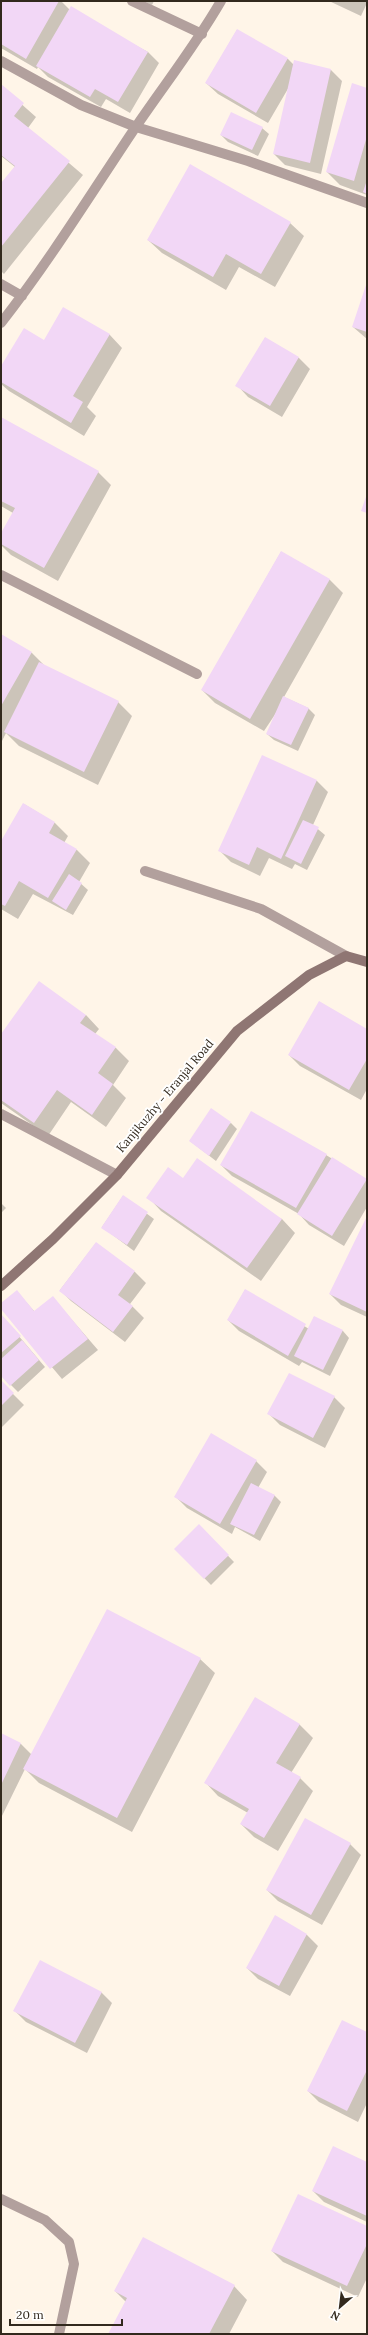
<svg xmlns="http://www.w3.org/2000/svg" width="368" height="2335" viewBox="0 0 368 2335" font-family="Lora,serif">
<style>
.shadow{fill:#0003}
.building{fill:#f2d7f6}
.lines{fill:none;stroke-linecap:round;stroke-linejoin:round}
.street{stroke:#b2a09d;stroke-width:10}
.secondary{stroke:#8f7673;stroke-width:10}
.labels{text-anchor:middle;stroke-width:4;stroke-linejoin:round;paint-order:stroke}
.street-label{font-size:12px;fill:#32291d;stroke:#fff}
</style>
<rect width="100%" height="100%" fill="#fff5e8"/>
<path class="shadow" d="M 1,1 L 61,1 L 70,10 L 148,52 L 159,63 L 130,113 L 106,99 L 101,107 L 48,77 L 38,67 L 37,69 L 1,48 Z
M 143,1 L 154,1 L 152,5 Z
M 329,1 L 367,1 L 367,3 L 361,16 Z
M 237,30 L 288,59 L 294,65 L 331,70 L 342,81 L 321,174 L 285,165 L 274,154 L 289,87 L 268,123 L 218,94 L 206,83 Z
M 1,86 L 36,117 L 28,128 L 83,175 L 4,274 L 1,271 L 1,185 L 15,167 L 1,156 Z
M 367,89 L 367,195 L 340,185 L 327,172 Z
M 262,128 L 269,134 L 258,156 L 228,142 L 221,135 Z
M 290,223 L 304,236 L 275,287 L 239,267 L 226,290 L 162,253 L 148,240 Z
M 367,284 L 367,339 L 353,327 Z
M 109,334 L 122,348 L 87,407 L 96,416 L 84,436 L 9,391 L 1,384 L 1,368 L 44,341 Z
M 265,338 L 299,358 L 310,369 L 282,417 L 248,397 L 237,385 Z
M 1,418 L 98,472 L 111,485 L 58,581 L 11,555 L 1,545 L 1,535 L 13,513 L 1,506 Z
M 281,552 L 330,580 L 343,593 L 284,697 L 308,708 L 315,715 L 298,751 L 274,740 L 267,734 L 278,710 L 264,731 L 215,703 L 202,690 Z
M 1,635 L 32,653 L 45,666 L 118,702 L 132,716 L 98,785 L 19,746 L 6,733 L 1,743 Z
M 263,757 L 317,781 L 328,792 L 313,825 L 325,835 L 307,870 L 295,864 L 292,869 L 269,858 L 260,876 L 231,862 L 220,851 Z
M 24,804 L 55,823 L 68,836 L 64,843 L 77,850 L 90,863 L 79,882 L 88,890 L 73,915 L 33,894 L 18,919 L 1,909 L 1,843 Z
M 86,1015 L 99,1029 L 95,1034 L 116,1048 L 129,1061 L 113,1085 L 126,1098 L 106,1127 L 71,1102 L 48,1136 L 1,1103 L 1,1035 Z
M 367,1030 L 367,1089 L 361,1100 L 300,1066 L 289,1055 Z
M 231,1123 L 237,1129 L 216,1161 L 190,1141 Z
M 326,1155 L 367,1180 L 367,1207 L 344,1246 L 309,1225 L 299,1214 L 232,1176 L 221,1165 Z
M 183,1179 L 282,1219 L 295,1233 L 261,1281 L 161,1211 L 148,1197 Z
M 123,1196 L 154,1219 L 134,1251 L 102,1227 Z
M 1,1203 L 6,1208 L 1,1213 Z
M 367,1218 L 367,1317 L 341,1305 L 330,1294 Z
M 96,1243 L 135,1272 L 146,1283 L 130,1304 L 144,1318 L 125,1342 L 71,1301 L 60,1290 Z
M 245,1290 L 309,1329 L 314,1317 L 343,1331 L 349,1338 L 330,1376 L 302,1362 L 299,1366 L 239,1331 L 228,1320 Z
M 17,1292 L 35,1312 L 53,1298 L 98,1350 L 62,1379 L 1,1307 L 1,1305 Z
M 1,1315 L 45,1367 L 18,1392 L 1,1375 Z
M 1,1382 L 24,1405 L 1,1428 Z
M 334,1397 L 345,1408 L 325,1448 L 280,1425 L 269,1414 Z
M 256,1461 L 267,1472 L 258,1488 L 274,1495 L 281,1502 L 260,1541 L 235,1527 L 232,1534 L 187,1508 L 176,1497 Z
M 199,1526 L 234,1562 L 211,1585 L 176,1549 Z
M 200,1659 L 215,1673 L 132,1832 L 39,1783 L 25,1769 L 1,1818 L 1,1734 L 21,1744 L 32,1755 Z
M 299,1724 L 313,1738 L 291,1773 L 300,1778 L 313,1791 L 278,1851 L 254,1837 L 241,1824 L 248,1813 L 218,1796 L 205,1782 Z
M 350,1844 L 361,1855 L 322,1925 L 278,1901 L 267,1890 Z
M 276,1917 L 307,1935 L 318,1946 L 290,1996 L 258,1979 L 247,1968 Z
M 101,1992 L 112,2003 L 87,2053 L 26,2022 L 15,2011 Z
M 367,2033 L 367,2103 L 358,2122 L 319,2102 L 308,2091 Z
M 367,2163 L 367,2222 L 324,2202 L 313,2191 Z
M 367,2227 L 367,2278 L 358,2297 L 283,2262 L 272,2251 Z
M 234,2286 L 247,2300 L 229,2334 L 109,2334 L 126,2302 L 115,2291 Z"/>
<path class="building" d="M 1,1 L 59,1 L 26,59 L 1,44 Z
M 71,6 L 148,52 L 118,102 L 95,89 L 90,97 L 36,66 Z
M 237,29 L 288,58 L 256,113 L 205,83 Z
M 294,60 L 331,69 L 310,163 L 273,154 Z
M 352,83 L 367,88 L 367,136 L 354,181 L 326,172 Z
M 1,84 L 24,103 L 14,116 L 70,161 L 1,247 L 1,183 L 15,166 L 1,155 Z
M 231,112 L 263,127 L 252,150 L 220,135 Z
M 190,164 L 291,222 L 261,274 L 226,254 L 213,277 L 147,240 Z
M 367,180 L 367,194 L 363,192 Z
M 367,282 L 367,332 L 352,327 Z
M 63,307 L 110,334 L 73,396 L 83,402 L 71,423 L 1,382 L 1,366 L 24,328 L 44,340 Z
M 265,337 L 299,357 L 270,406 L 235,386 Z
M 1,417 L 99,471 L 44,568 L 1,544 L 1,533 L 15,508 L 1,501 Z
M 367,494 L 367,513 L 361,511 Z
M 281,551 L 330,579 L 250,719 L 201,690 Z
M 1,634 L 32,652 L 1,706 Z
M 39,662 L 119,701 L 84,772 L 4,732 Z
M 283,696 L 309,708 L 291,745 L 266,734 Z
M 262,755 L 317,780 L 281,859 L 257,847 L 249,865 L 218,851 Z
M 23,803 L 55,822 L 49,833 L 77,849 L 48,898 L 19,881 L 5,906 L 1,904 L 1,841 Z
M 303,820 L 319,827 L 301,864 L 285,856 Z
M 69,874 L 82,883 L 66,910 L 52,901 Z
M 39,981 L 86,1015 L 80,1023 L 116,1047 L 98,1073 L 113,1084 L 92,1115 L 57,1090 L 34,1123 L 1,1100 L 1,1034 Z
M 319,1001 L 367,1029 L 367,1059 L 349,1090 L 288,1055 Z
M 211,1108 L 231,1122 L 209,1156 L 189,1141 Z
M 251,1111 L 327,1154 L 296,1208 L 220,1165 Z
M 332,1157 L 367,1179 L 332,1236 L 297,1214 Z
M 197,1158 L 282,1219 L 247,1268 L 146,1198 L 168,1167 L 183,1178 Z
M 123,1195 L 148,1212 L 127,1245 L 101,1228 Z
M 367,1216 L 367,1312 L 329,1294 Z
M 96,1242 L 135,1271 L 118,1295 L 133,1306 L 113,1332 L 59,1291 Z
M 245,1289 L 306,1324 L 288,1356 L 227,1320 Z
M 17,1290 L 34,1311 L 53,1296 L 88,1339 L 50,1369 L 1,1309 L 1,1303 Z
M 1,1314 L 21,1336 L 1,1353 Z
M 314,1316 L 343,1330 L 323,1370 L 294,1356 Z
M 22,1340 L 39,1360 L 10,1386 L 1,1376 L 1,1359 Z
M 289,1373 L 335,1396 L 313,1438 L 267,1414 Z
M 1,1380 L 14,1393 L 1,1406 Z
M 211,1433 L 257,1460 L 220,1524 L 174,1497 Z
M 251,1483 L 275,1495 L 254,1535 L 230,1524 Z
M 199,1524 L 229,1555 L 204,1579 L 174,1549 Z
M 107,1609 L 201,1658 L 117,1818 L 23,1769 Z
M 255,1697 L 300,1724 L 276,1763 L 301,1777 L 264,1838 L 240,1824 L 249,1809 L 204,1783 Z
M 1,1733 L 21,1743 L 1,1785 Z
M 305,1818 L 351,1843 L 311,1915 L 266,1890 Z
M 275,1915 L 307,1934 L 279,1986 L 246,1968 Z
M 40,1960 L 102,1992 L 75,2043 L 13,2011 Z
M 342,2020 L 367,2032 L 367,2070 L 347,2111 L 307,2091 Z
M 333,2146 L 367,2162 L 367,2216 L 312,2191 Z
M 298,2194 L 367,2226 L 367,2244 L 347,2286 L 271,2251 Z
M 143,2237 L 235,2285 L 209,2334 L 108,2334 L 127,2298 L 114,2291 Z"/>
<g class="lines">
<path class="street" d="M 132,1 L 202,34
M 1,61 L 81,105 L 136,127 L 248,161 L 367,203
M 1,284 L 22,296
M 1,323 C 48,263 89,197 131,134 C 161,89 194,48 221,1
M 1,575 L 197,674
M 145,871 L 261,909 L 346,956
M 1,1114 L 117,1175
M 1,2199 L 45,2220 L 69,2242 L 74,2264 L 59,2334"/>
<path class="secondary" d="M 1,1286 L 53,1239 L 117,1175 L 237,1031 L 309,975 L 346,956 L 367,962"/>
</g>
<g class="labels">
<g class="street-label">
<text transform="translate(165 1096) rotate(-50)" y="4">Kanjikuzhy - Eranjal Road</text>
</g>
</g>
<rect width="368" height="2335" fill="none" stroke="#32291d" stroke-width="4"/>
<g transform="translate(340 2307) rotate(208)" stroke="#ffffff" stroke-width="3" paint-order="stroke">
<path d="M0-3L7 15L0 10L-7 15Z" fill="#32291d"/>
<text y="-6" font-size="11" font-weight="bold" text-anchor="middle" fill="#32291d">N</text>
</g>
<path d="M10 2319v6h112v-6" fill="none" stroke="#32291d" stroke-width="2"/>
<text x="16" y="2319" font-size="12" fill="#32291d" stroke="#ffffff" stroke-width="3" paint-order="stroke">20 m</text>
</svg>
